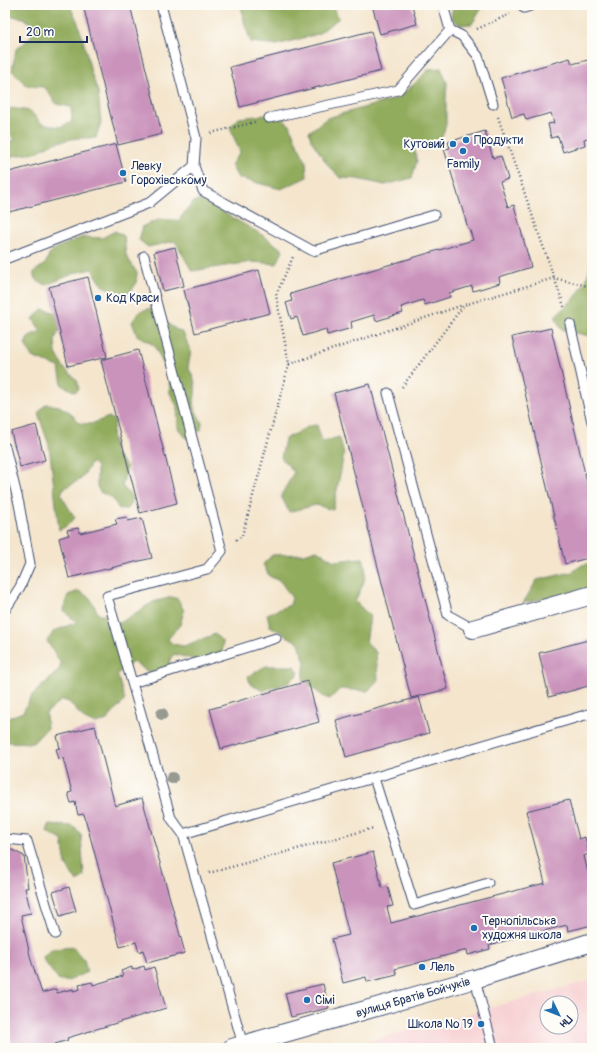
<svg xmlns="http://www.w3.org/2000/svg" width="597" height="1053" viewBox="0 0 597 1053" font-family="Pangolin,sans-serif">
<style>
.built{fill:#f7cfd2;fill-rule:evenodd}
.forest{fill:#92ac5d;stroke:#566e5e}
.building{fill:#ca93bc}
.lines{fill:none;stroke-linecap:round;stroke-linejoin:round}
.service-casing{stroke:#3c4a6e;stroke-width:11}
.minor-casing{stroke:#3c4a6e;stroke-width:20}
.path{stroke:#3c4a6e;stroke-width:2.5;stroke-dasharray:1 3;stroke-linecap:butt}
.service{stroke:#fff;stroke-width:9}
.minor{stroke:#fff;stroke-width:18}
.tree{fill:#969a91}
.poi-dot{fill:#1f6fb2;stroke:#fdfcf7;stroke-width:1.5}
.labels{text-anchor:middle;stroke-width:4;stroke-linejoin:round;paint-order:stroke}
.poi-label{font-size:12px;fill:#1b2f5e;stroke:#fdfcf7;text-anchor:start}
.street-label{font-size:12px;fill:#1b2f5e;stroke:#fdfcf7}
</style>
<rect width="100%" height="100%" fill="#fdfcf7"/>
<filter id="ink" filterUnits="userSpaceOnUse"><feTurbulence type="fractalNoise" baseFrequency=".025" numOctaves="2"/><feDisplacementMap in="SourceGraphic" scale="8" xChannelSelector="R" yChannelSelector="G"/><feConvolveMatrix kernelMatrix="1 2 1 2 8 2 1 2 1" color-interpolation-filters="sRGB"/></filter>
<filter id="wash" filterUnits="userSpaceOnUse"><feTurbulence type="fractalNoise" baseFrequency=".012" numOctaves="4" result="noise"/><feDisplacementMap in="SourceGraphic" scale="16" xChannelSelector="R" yChannelSelector="G"/><feGaussianBlur stdDeviation="0.9" result="paint"/><feColorMatrix in="noise" values="0 0 0 0 0 0 0 0 0 0 0 0 0 0 0 0 0 1.4 0 .05"/><feComposite in="paint" operator="in"/></filter>
<g filter="url(#wash)">
<rect width="100%" height="100%" fill="#f4e5cc"/>
<path class="built" d="M 592,980 L 592,1048 L 344,1048 L 522,999 ZM 547,1003 L 571,1003 L 571,1027 L 547,1027 Z"/>
<path class="forest" d="M 5,5 L 69,5 L 77,20 L 85,47 L 91,72 L 98,92 L 101,122 L 96,138 L 77,138 L 53,143 L 35,153 L 5,157 L 5,143 L 15,140 C 3,125 2,126 11,108 L 30,111 L 42,124 L 59,127 L 72,122 L 71,107 L 56,104 L 47,90 L 43,87 L 27,86 L 12,71 L 16,49 L 30,38 L 34,27 L 24,18 L 5,15 Z
M 241,5 L 331,5 L 333,7 L 339,18 L 318,34 L 299,39 L 277,45 L 251,42 L 245,25 Z
M 453,5 L 480,5 L 482,8 L 472,24 L 460,25 L 451,18 Z
M 441,68 L 447,83 L 446,99 L 446,125 L 442,137 L 433,146 L 421,142 L 414,146 L 417,161 L 412,178 L 385,185 L 357,179 L 341,178 L 330,168 L 311,140 L 309,132 L 327,118 L 398,98 L 412,86 L 429,69 Z
M 275,114 L 290,125 L 298,146 L 306,161 L 307,177 L 281,189 L 238,178 L 231,165 L 240,152 L 230,128 L 239,118 Z
M 207,200 L 212,206 L 261,234 L 283,250 L 277,264 L 252,262 L 192,271 L 175,241 L 148,247 L 139,240 L 143,226 L 161,219 L 178,221 L 194,201 Z
M 115,231 L 124,236 L 126,255 L 137,273 L 136,284 L 127,297 L 103,286 L 92,269 L 78,272 L 46,285 C 39,282 33,281 34,272 L 46,263 L 49,254 L 53,250 L 61,246 L 83,237 L 102,238 Z
M 592,259 L 592,337 L 589,336 L 561,329 L 555,316 L 575,298 L 586,281 Z
M 152,308 L 172,327 L 183,333 L 191,351 L 188,367 C 197,383 197,388 193,405 L 202,423 L 201,430 L 187,439 L 178,428 L 177,406 L 170,393 L 169,378 L 155,346 L 137,335 L 132,322 L 140,311 Z
M 42,309 L 54,312 L 60,319 L 60,329 L 55,339 L 56,353 L 64,368 L 77,380 L 79,389 L 75,392 L 62,385 L 59,367 L 32,357 L 25,344 L 29,336 L 41,331 L 33,319 Z
M 46,404 L 59,406 L 71,413 L 79,423 L 91,424 L 109,417 L 115,421 L 112,434 L 115,454 L 127,467 L 122,486 L 132,497 L 131,504 L 127,509 L 119,509 L 112,498 L 100,492 L 97,486 L 97,467 L 92,462 L 81,479 L 63,489 L 61,495 L 75,518 L 65,527 L 59,530 L 49,445 L 38,413 Z
M 317,425 L 322,442 L 339,437 L 344,454 L 333,510 L 316,505 L 289,512 L 281,496 L 294,472 L 281,458 L 285,439 L 309,426 Z
M 317,550 L 334,561 L 363,558 C 369,576 363,585 355,601 L 370,616 L 366,643 L 376,652 L 378,680 L 368,691 L 340,689 L 330,699 L 324,697 L 303,680 L 305,662 L 299,643 L 270,626 L 267,614 L 290,605 L 292,598 L 281,582 L 269,576 L 263,564 L 272,555 L 304,554 Z
M 592,563 L 592,588 L 523,603 L 537,580 L 572,572 L 582,565 Z
M 79,591 L 90,598 L 99,615 L 105,615 L 114,624 L 120,623 L 153,602 L 172,597 L 178,599 L 184,611 L 180,625 L 168,639 L 172,644 L 184,646 L 215,634 L 223,642 L 222,655 L 202,662 L 174,654 L 170,659 L 169,672 L 158,678 L 133,662 L 117,674 L 125,700 L 107,720 L 95,724 L 83,718 L 69,702 L 62,700 L 46,713 L 47,728 L 33,743 L 5,742 L 5,719 L 23,712 L 32,695 L 59,670 L 61,664 L 47,641 L 54,631 L 77,622 C 62,610 61,613 68,595 Z
M 266,666 L 294,666 L 299,673 L 290,682 L 263,691 L 250,684 L 248,676 Z
M 49,825 L 73,826 L 81,835 L 84,876 L 77,882 L 66,865 L 62,840 L 47,832 Z
M 73,947 L 84,960 L 87,972 L 68,981 L 59,981 L 44,961 L 43,957 L 52,949 Z"/>
<g id="blocks">
<path class="building" d="M 83,5 L 130,5 L 162,134 L 118,145 Z
M 372,5 L 412,5 L 417,24 L 380,34 Z
M 371,31 L 381,71 L 240,107 L 230,67 Z
M 570,58 L 572,64 L 588,60 L 592,73 L 592,80 L 589,81 L 592,92 L 592,137 L 584,139 L 585,145 L 563,152 L 558,136 L 551,138 L 548,124 L 554,123 L 551,113 L 526,120 L 524,114 L 512,117 L 501,78 Z
M 485,131 L 493,158 L 501,156 L 508,179 L 500,182 L 508,207 L 514,205 L 531,267 L 499,277 L 500,283 L 473,291 L 472,286 L 449,293 L 450,297 L 425,305 L 423,300 L 401,307 L 403,313 L 376,321 L 374,315 L 351,322 L 352,328 L 327,335 L 326,329 L 303,336 L 297,317 L 291,319 L 286,303 L 292,301 L 290,294 L 473,240 L 469,228 L 468,228 L 444,149 L 450,148 L 448,142 Z
M 116,144 L 126,182 L 5,213 L 5,173 Z
M 175,247 L 184,286 L 163,291 L 154,252 Z
M 259,270 L 270,313 L 195,333 L 184,290 Z
M 88,277 L 107,357 L 68,366 L 49,287 Z
M 551,328 L 592,504 L 592,557 L 565,564 L 512,337 Z
M 138,350 L 177,503 L 140,513 L 101,360 Z
M 370,384 L 448,689 L 411,698 L 334,393 Z
M 36,425 L 45,460 L 20,467 L 11,432 Z
M 127,517 L 128,521 L 142,518 L 152,558 L 69,578 L 59,538 L 69,535 L 67,530 L 78,528 L 80,533 L 117,524 L 115,519 Z
M 592,639 L 592,685 L 549,697 L 539,653 Z
M 308,681 L 319,722 L 221,749 L 210,709 Z
M 419,697 L 429,733 L 346,757 L 336,720 Z
M 95,726 L 115,806 L 142,798 L 185,953 L 147,963 L 143,950 L 139,952 L 136,942 L 120,947 L 84,814 L 78,815 L 75,802 L 71,803 L 68,793 L 72,792 L 63,758 L 59,759 L 56,749 L 60,748 L 57,736 Z
M 569,800 L 579,839 L 585,837 L 589,854 L 584,856 L 588,872 L 592,871 L 592,925 L 568,931 L 567,925 L 489,945 L 490,949 L 468,955 L 467,950 L 395,969 L 397,975 L 367,982 L 366,977 L 343,983 L 332,939 L 349,935 L 331,863 L 373,852 L 382,888 L 388,887 L 393,906 L 387,907 L 391,923 L 545,883 L 526,811 Z
M 10,849 L 24,856 L 28,888 L 25,888 L 31,913 L 21,915 L 31,960 L 42,993 L 56,989 L 57,993 L 73,989 L 73,991 L 80,989 L 79,985 L 92,982 L 93,985 L 123,976 L 121,971 L 132,967 L 132,970 L 144,966 L 145,970 L 154,967 L 166,1008 L 67,1038 L 68,1040 L 55,1044 L 55,1046 L 49,1048 L 5,1048 L 5,850 Z
M 69,887 L 76,911 L 60,916 L 53,892 Z
M 323,984 L 329,1008 L 291,1017 L 285,993 Z"/>
</g>
</g>
<g filter="url(#ink)">
<use href="#blocks" fill-opacity="0" stroke="#3c4a6e" stroke-width="1"/>
<g class="lines">
<g class="service-casing">
<path id="service" d="M 443,5 L 450,30 L 462,36 L 478,56 L 493,104
M 524,8 L 533,5
M 269,118 L 398,90 L 450,30
M 194,166 L 203,191 L 313,251 L 434,215
M 144,256 L 222,551 L 207,569 L 107,596 L 171,818 L 183,834
M 5,259 L 149,203 L 194,166 L 196,138 L 161,5
M 570,324 L 592,422
M 388,393 L 448,615 L 473,629
M 5,447 L 19,504 L 30,564 L 20,587 L 5,610
M 132,683 L 276,638
M 374,778 L 414,905 L 488,883
M 5,839 L 27,841 L 55,934
M 475,979 L 493,1048
M 243,1045 L 183,834 L 592,713"/>
</g>
<g class="minor-casing">
<path id="minor" d="M 473,629 L 592,595
M 232,1048 L 475,979 L 592,942"/>
</g>
<path class="path" d="M 477,29 L 510,14
M 498,117 L 565,309
M 211,133 L 255,122
M 289,364 L 463,305
M 402,387 L 464,305 L 554,278 L 592,287
M 236,540 L 242,536 L 289,364 L 276,295 L 293,257
M 209,873 L 374,828"/>
<use href="#service" class="service"/>
<use href="#minor" class="minor"/>
</g>
<g class="tree">
<circle cx="162" cy="714" r="6"/>
<circle cx="172" cy="778" r="6"/>
</g>
</g>
<g class="poi-dot">
<circle cx="466" cy="140" r="4"/>
<circle cx="453" cy="144" r="4"/>
<circle cx="463" cy="151" r="4"/>
<circle cx="123" cy="173" r="4"/>
<circle cx="98" cy="298" r="4"/>
<circle cx="474" cy="928" r="4"/>
<circle cx="422" cy="967" r="4"/>
<circle cx="307" cy="1000" r="4"/>
<circle cx="481" cy="1024" r="4"/>
</g>
<g class="labels">
<g class="poi-label">
<text x="474" y="144">Продукти</text>
<text x="445" y="148" text-anchor="end">Кутовий</text>
<text x="463" y="168" text-anchor="middle">Family</text>
<text x="131" y="170">Левку<tspan x="131" dy="14">Горохівському</tspan></text>
<text x="106" y="302">Код Краси</text>
<text x="482" y="925">Тернопільська<tspan x="482" dy="14">художня школа</tspan></text>
<text x="430" y="971">Лель</text>
<text x="315" y="1004">Сімі</text>
<text x="473" y="1028" text-anchor="end">Школа № 19</text>
</g>
<g class="street-label">
<text transform="translate(413 997) rotate(-16)" y="4">вулиця Братів Бойчуків</text>
</g>
</g>
<rect width="597" height="1053" fill="none" stroke="#fdfcf7" stroke-width="20"/>
<g transform="translate(559 1015) rotate(133)"><circle r="19" fill="#fdfcf7" stroke="#a3aaba"/>
<path d="M0-3L7 15L0 10L-7 15Z" fill="#1f6fb2"/>
<text y="-6" font-size="11" font-weight="bold" text-anchor="middle" fill="#1b2f5e">Пн</text>
</g>
<path d="M20 36v6h67v-6" fill="none" stroke="#1b2f5e" stroke-width="2"/>
<text x="26" y="36" font-size="12" fill="#1b2f5e" stroke="#fdfcf7" stroke-width="3" paint-order="stroke">20 m</text>
</svg>
